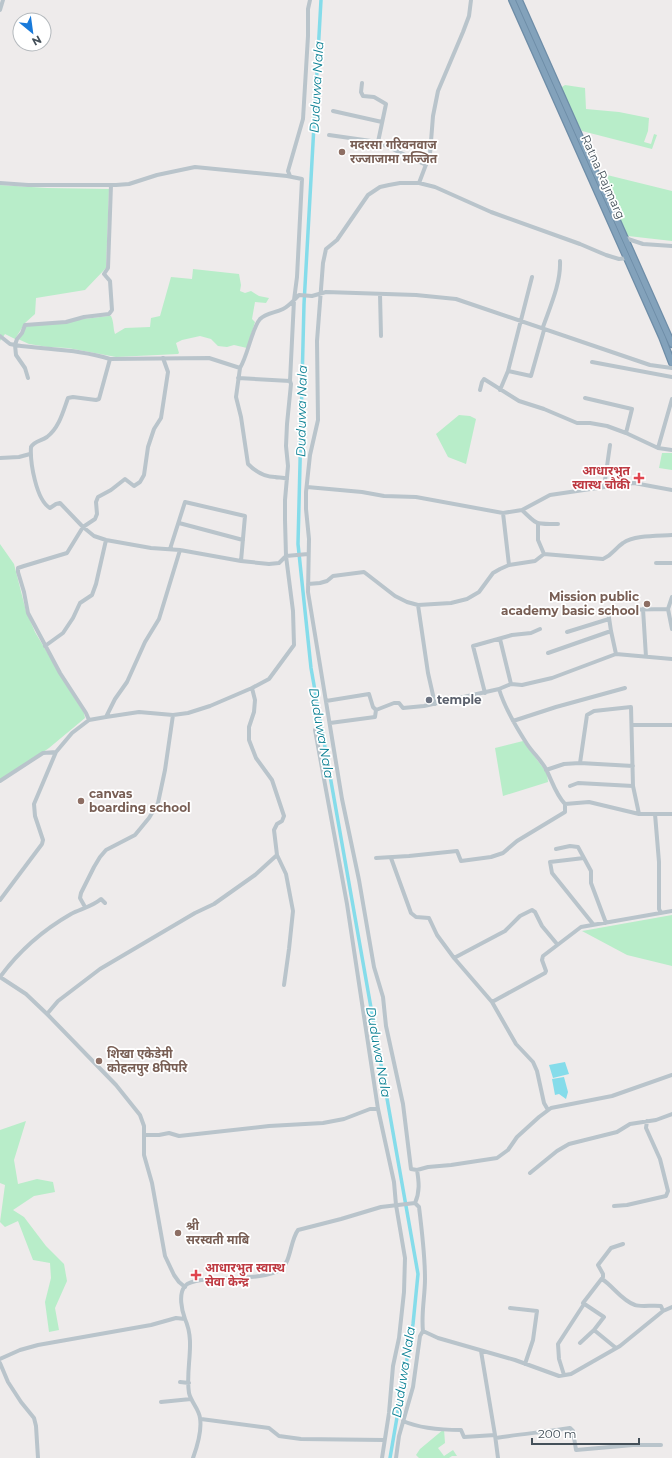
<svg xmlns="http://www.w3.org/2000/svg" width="672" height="1458" viewBox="0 0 672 1458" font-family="Montserrat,'Noto Sans Devanagari',sans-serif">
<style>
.green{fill:#b8edc9}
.water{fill:#85dcea}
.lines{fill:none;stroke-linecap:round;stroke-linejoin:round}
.canal{stroke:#85dcea;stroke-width:3.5}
.highway-casing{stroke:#6e8da7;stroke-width:8}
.minor{stroke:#b9c4cb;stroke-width:4}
.highway{stroke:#83a2bb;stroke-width:5.5}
.education-dot{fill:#8d6e63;stroke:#fff;stroke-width:1.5}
.health-dot{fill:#e0444e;stroke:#fff;stroke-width:1.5}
.worship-dot{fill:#6b7280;stroke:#fff;stroke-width:1.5}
.labels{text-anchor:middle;stroke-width:3.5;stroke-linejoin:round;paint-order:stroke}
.education-label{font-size:12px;font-weight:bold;fill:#785e54;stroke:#fff;text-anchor:start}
.street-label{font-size:12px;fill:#445059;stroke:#fff}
.health-label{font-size:12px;font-weight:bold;fill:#be3a42;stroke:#fff;text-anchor:end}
.worship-label{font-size:12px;font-weight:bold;fill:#5b616d;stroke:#fff;text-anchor:start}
.water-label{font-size:13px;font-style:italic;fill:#0d8194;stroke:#fff}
</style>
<rect width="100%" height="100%" fill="#eeebeb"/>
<path class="green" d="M 565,85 L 585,88 L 586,109 L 619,112 L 649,118 L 648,131 L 644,142 L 651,144 L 654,134 L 657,135 L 652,149 L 582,131 L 580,128 L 562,90 L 562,87 Z
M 599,173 L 672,191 L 672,241 L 628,236 Z
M 0,185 L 47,188 L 109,189 L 106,268 L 85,290 L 36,298 L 35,314 L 25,323 L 15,339 L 5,334 L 0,341 Z
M 193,269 L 239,274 L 241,285 L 240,291 L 245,293 L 251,291 L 259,296 L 269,298 L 266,303 L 255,302 L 252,319 L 255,322 L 247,348 L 234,345 L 227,347 L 218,346 L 211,339 L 200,336 L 182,340 L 176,343 L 179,353 L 178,354 L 116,357 L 68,348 L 48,347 L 29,344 L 18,339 L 26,326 L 109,316 L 111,316 C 114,322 113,328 115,334 L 125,328 L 150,327 L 151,318 L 160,316 L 171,277 L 192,279 Z
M 459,415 L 470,416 L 476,419 L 466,464 L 448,457 L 436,434 Z
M 662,453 L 672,453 L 672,470 L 659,468 Z
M 0,544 L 14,564 L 26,611 L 35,632 L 67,686 L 84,713 L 85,718 L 49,748 L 0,782 Z
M 523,741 L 547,773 L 548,782 L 503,796 L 495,748 Z
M 672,915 L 672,966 L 627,955 L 582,931 Z
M 26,1121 L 14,1160 L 18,1184 L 37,1179 L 53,1182 L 55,1192 L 34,1196 L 13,1210 L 24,1217 L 46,1246 L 64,1264 L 67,1281 L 55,1308 L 59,1330 L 49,1332 L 45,1302 L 51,1278 L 50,1263 L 33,1260 L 18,1221 L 5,1227 L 0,1222 L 5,1185 L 0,1183 L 0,1130 Z
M 444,1429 L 445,1443 L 438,1448 L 444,1456 L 453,1450 L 457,1456 L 452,1456 L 449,1458 L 419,1458 L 416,1455 L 420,1449 Z"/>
<path class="water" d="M 565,1062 L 569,1074 L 553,1078 L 549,1065 Z
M 564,1077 L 568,1092 L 566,1099 L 559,1094 L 555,1095 L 552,1079 Z"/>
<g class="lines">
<path class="canal" d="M 321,0 L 304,304 L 298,544 L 311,668 L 418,1274 L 413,1324 L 390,1458"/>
<g class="highway-casing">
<path id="highway" d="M 512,0 L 662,337 L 672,363
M 519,0 L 672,344"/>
</g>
<path class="minor" d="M 0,10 L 3,0
M 362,83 L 361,92 L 363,96 L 374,97 L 386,104 L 378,142 L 426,165
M 333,111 L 382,122
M 329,135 L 378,142
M 290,176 L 288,171 L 303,119 L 308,36 L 308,9 L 310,0
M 0,183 L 28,185 L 116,185 L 129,184 L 157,175 L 195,167 L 287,176 L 302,179 L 297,277 L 294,300 L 290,381 L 291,384 L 287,424 L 286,446 L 288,466 L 285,500 L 285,520 L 286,556 L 293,611 L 294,645 L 269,679 L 252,688 L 210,706 L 188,713 L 173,715 L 139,712 L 106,717 L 89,720 L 72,733 L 56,752 L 34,804 L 35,816 L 43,840 L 42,844 L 0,900
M 419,183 L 430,154 L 433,116 L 438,91 L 463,32 L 469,16 L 471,0
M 625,238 L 643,244 L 672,246
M 627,258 L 619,259 L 606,255 L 580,244 L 491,212 L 435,187 L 419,183 L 400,183 L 389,185 L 380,187 L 368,195 L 337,240 L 326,249 L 323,263 L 317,341 L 318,420 L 310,455 L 306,492 L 306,509 L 309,539 L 308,592 L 342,799 L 359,880 L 374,967 L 383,997 L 386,1026 L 403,1104 L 411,1169 L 417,1170 L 428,1167 L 451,1165 L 497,1158 L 508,1150 L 517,1137 L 539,1117 L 551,1108 L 612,1096 L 672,1075
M 532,277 L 508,371 L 531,376 L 544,330 L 543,327 C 550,307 561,283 560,261
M 380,294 L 381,336
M 0,336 L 10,344 L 15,345 C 46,350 79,349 110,359 L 209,358 L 240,368 C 248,355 252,328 260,319 C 266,313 275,313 283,309 C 289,306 294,300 299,295 L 312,296 L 326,292 L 416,295 L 456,299 L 650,365 L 672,368
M 110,359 L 99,399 L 96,400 L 73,397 L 68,398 C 63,412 59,428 47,437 C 41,441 34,441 31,447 C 30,462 36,500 50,508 L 56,504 L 60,503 L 83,527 L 94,536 L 106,540 L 151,548 L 180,550 L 241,561 L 269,564 L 279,563 L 286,556 L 308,554
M 592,362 L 672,377
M 240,368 L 236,397 L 241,417 L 248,464 C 255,471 265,477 275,477 C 279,478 283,477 287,479
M 28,378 L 25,368 L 16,355 L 15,345 L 17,339 L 22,333 L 25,325 L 66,322 L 84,317 L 109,314 L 112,310 L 110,281 L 104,274 L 108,268 L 111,185
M 238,378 L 290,381
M 480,390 L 482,382 L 484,379 L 519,401 L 544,409 L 577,423 L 590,423 L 607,426 L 626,433 L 658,448 L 672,450
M 500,390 L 508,371
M 585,398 L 632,409 L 626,433
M 658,448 L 672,399
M 0,458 L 19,457 L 30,454
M 307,487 L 362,492 L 384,496 L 416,497 L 503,513 L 522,510 L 550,495 L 604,487 L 634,483 L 672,490
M 604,487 L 610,445
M 522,510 C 538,526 536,524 558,524
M 503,513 L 509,565
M 179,523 L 243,540
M 538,524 L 538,540 L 544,554
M 170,549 L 185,502 L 245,516 L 241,561
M 656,563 L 672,563
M 308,584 L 320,583 L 327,581 L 333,576 L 364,572 L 395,596 L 407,602 L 418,605 L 451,603 L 467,599 L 479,592 L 493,573 L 500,569 L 509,565 L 535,561 L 544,554 L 603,559 C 614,554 614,549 623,543 C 634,535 658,536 672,535
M 672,597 L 668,609 L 672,629
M 418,605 L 428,673 L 435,704
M 643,609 L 646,657
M 567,632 L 609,619
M 500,639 L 511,684
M 45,646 L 63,633 L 73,618 L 80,603 L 92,595 L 96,584 L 106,540
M 548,653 L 611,631
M 616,654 L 611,631 L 608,611 L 612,610 L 668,609
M 252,688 L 255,700 L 254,712 L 249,727 L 249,740 L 256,758 L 272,780 L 284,816 L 282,821 L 277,824 L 274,830 L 277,855 L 286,874 L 293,911 L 289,949 L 284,985
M 499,689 C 505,709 516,727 527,744 C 533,753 541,760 546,769 C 552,781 556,795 565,804 L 589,802 L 639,814 L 633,786 L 631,707 L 594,711 L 587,715 L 580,763
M 485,693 L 473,646 L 512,635 L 531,633 L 540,629
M 326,701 L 369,694 L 373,707 L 376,710 L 394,703 L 399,703 L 403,708 L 424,706 L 499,689 L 511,684 L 522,685 L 552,678 L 616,654 L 672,659
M 106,717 L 115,699 L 127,682 L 145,642 L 159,619 L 180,550
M 89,720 L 86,713 L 60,673 L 28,613 L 24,592 L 18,572 L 18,568 L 24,566 L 67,553 L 83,527 L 95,519 L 97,514 L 96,502 L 98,497 L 111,490 L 125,479 L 134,486 L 140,482 L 144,475 L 148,447 L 154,429 L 161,418 L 168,372 L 163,358
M 513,721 L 556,707 L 625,688
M 330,723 L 375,717 L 376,710
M 633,725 L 672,725
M 315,730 L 347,904 L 378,1109 L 394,1182 L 396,1205 L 405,1258 L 404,1292 L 399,1338 L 393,1366 L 389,1413 L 382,1458
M 546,770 L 564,764 L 580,763 L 633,766
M 0,781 L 43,753 L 56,752
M 570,786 L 578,783 L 633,786
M 639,814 L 672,814
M 655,814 L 659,862 L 659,909 L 661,913
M 556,849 L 570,846 L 578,847 L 591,871 L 591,883 L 606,923
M 376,858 L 409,856 L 457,851 L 461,861 L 491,857 L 503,853 L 517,841 L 565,812 L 565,804
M 391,858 L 411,913 L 416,917 L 429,918 L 437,935 L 454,958
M 584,858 L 550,862 L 552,873 L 593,924
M 85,907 L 80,898 L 81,893 L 94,867 L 100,857 L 106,850 L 135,835 L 149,818 L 158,803 L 165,770 L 173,715
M 0,977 L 26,994 L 47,1014 L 116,1085 L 140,1115 L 144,1126 L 144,1155 L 152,1183 L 165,1256 L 174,1275 L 179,1282 L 185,1287
M 0,977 C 19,951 43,930 71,914 C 81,909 93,906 101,899 L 105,903
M 492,1002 L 545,973 L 546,971 L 542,960 L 543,956 L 581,927 L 672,911
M 47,1014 L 58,1001 L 100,969 L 195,913 L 214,904 L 255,875 L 277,855
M 548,1110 L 544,1103 L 537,1071 L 533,1062 L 516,1044 L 492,1002 L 454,958 L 505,931 L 520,916 L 532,910 L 535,912 L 542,926 L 557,944
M 144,1135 L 159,1135 L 169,1133 L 179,1136 L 269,1126 L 323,1123 L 344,1119 L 370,1109 L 378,1109
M 530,1173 L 557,1151 L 569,1144 L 617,1132 L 630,1124 L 656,1120 L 672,1114
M 415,1203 L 419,1207 C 422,1231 425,1255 425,1279 C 425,1296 421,1314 423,1331
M 415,1203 C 420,1192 419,1182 417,1170
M 614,1206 L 627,1205 L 666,1196 L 668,1191 L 660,1159 L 646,1128 L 647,1121
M 602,1279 C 613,1286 622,1301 635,1305 C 639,1307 654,1305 661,1306 L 663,1311
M 510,1308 L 537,1311 L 533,1340 L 525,1364
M 185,1319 C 196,1343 185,1368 189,1393 C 191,1402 199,1409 200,1418 C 202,1430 197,1447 193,1458
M 580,1343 L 594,1330
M 616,1348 L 594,1330 L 604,1317 L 583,1303 L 603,1277 L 603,1274 L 598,1265 L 611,1248 L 623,1244
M 481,1351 L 495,1435 L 498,1458
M 0,1359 L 20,1350 L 38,1345 L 151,1325 L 176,1318 L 185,1319 C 182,1311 178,1294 185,1286 C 197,1273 260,1284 281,1269 C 291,1262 290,1241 298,1230 L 341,1219 L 381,1207 L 415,1203
M 0,1363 L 8,1382 L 21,1402 L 34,1418 L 36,1426 L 38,1458
M 564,1375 L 559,1359 L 558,1344 L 584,1304
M 180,1382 L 189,1383
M 161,1402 L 191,1399
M 201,1419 L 269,1428 L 279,1436 L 301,1439 L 384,1440
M 403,1421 C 421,1429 442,1430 461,1430 L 464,1437 L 495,1435
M 496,1438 C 520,1434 545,1432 570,1428 L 573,1431 L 576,1450 L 633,1445 L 661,1445
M 396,1458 L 399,1436 L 413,1387 L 420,1336 L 423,1331 L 438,1338 L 515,1360 L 559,1376 L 571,1374 L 620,1346 L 663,1311 L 672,1307"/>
<use href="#highway" class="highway"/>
</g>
<g class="education-dot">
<circle cx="342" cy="152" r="4"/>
<circle cx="647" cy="604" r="4"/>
<circle cx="81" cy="801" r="4"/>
<circle cx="99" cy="1061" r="4"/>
<circle cx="178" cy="1233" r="4"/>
</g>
<g class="health-dot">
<path d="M637 472h4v4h4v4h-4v4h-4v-4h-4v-4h4z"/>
<path d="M194 1269h4v4h4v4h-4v4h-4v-4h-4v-4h4z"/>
</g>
<circle class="worship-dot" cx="429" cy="700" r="4"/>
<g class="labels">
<g class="education-label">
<text x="350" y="149">मदरसा गरिवनवाज<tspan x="350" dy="14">रज्जाजामा मज्जित</tspan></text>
<text x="639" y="601" text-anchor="end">Mission public<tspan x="639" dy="14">academy basic school</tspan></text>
<text x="89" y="798">canvas<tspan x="89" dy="14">boarding school</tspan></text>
<text x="107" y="1058">शिखा एकेडेमी<tspan x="107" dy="14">कोहलपुर 8पिपरि</tspan></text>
<text x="186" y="1230">श्री<tspan x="186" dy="14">सरस्वती माबि</tspan></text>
</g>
<g class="street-label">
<text transform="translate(603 177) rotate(66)" y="4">Ratna Rajmarg</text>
</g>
<g class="health-label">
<text x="630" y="475">आधारभुत<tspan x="630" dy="14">स्वास्थ चौकी</tspan></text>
<text x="205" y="1272" text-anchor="start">आधारभुत स्वास्थ<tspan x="205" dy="14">सेवा केन्द्र</tspan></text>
</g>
<g class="worship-label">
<text x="437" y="704">temple</text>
</g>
<g class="water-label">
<text transform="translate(316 87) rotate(-87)" y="5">Duduwa Nala</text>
<text transform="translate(301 411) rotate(-89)" y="5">Duduwa Nala</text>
<text transform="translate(322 733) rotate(80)" y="5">Duduwa Nala</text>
<text transform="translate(379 1052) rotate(80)" y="5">Duduwa Nala</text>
<text transform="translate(403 1372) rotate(-81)" y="5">Duduwa Nala</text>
</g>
</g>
<g transform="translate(32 32) rotate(151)"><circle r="19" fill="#ffffff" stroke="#b4b9bd"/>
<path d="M0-3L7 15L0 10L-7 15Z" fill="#197ada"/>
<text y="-6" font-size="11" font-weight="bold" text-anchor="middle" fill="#445059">N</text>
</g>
<path d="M532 1438v6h107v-6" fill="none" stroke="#445059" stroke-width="2"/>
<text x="538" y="1438" font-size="12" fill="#445059" stroke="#ffffff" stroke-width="3" paint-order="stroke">200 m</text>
</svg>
